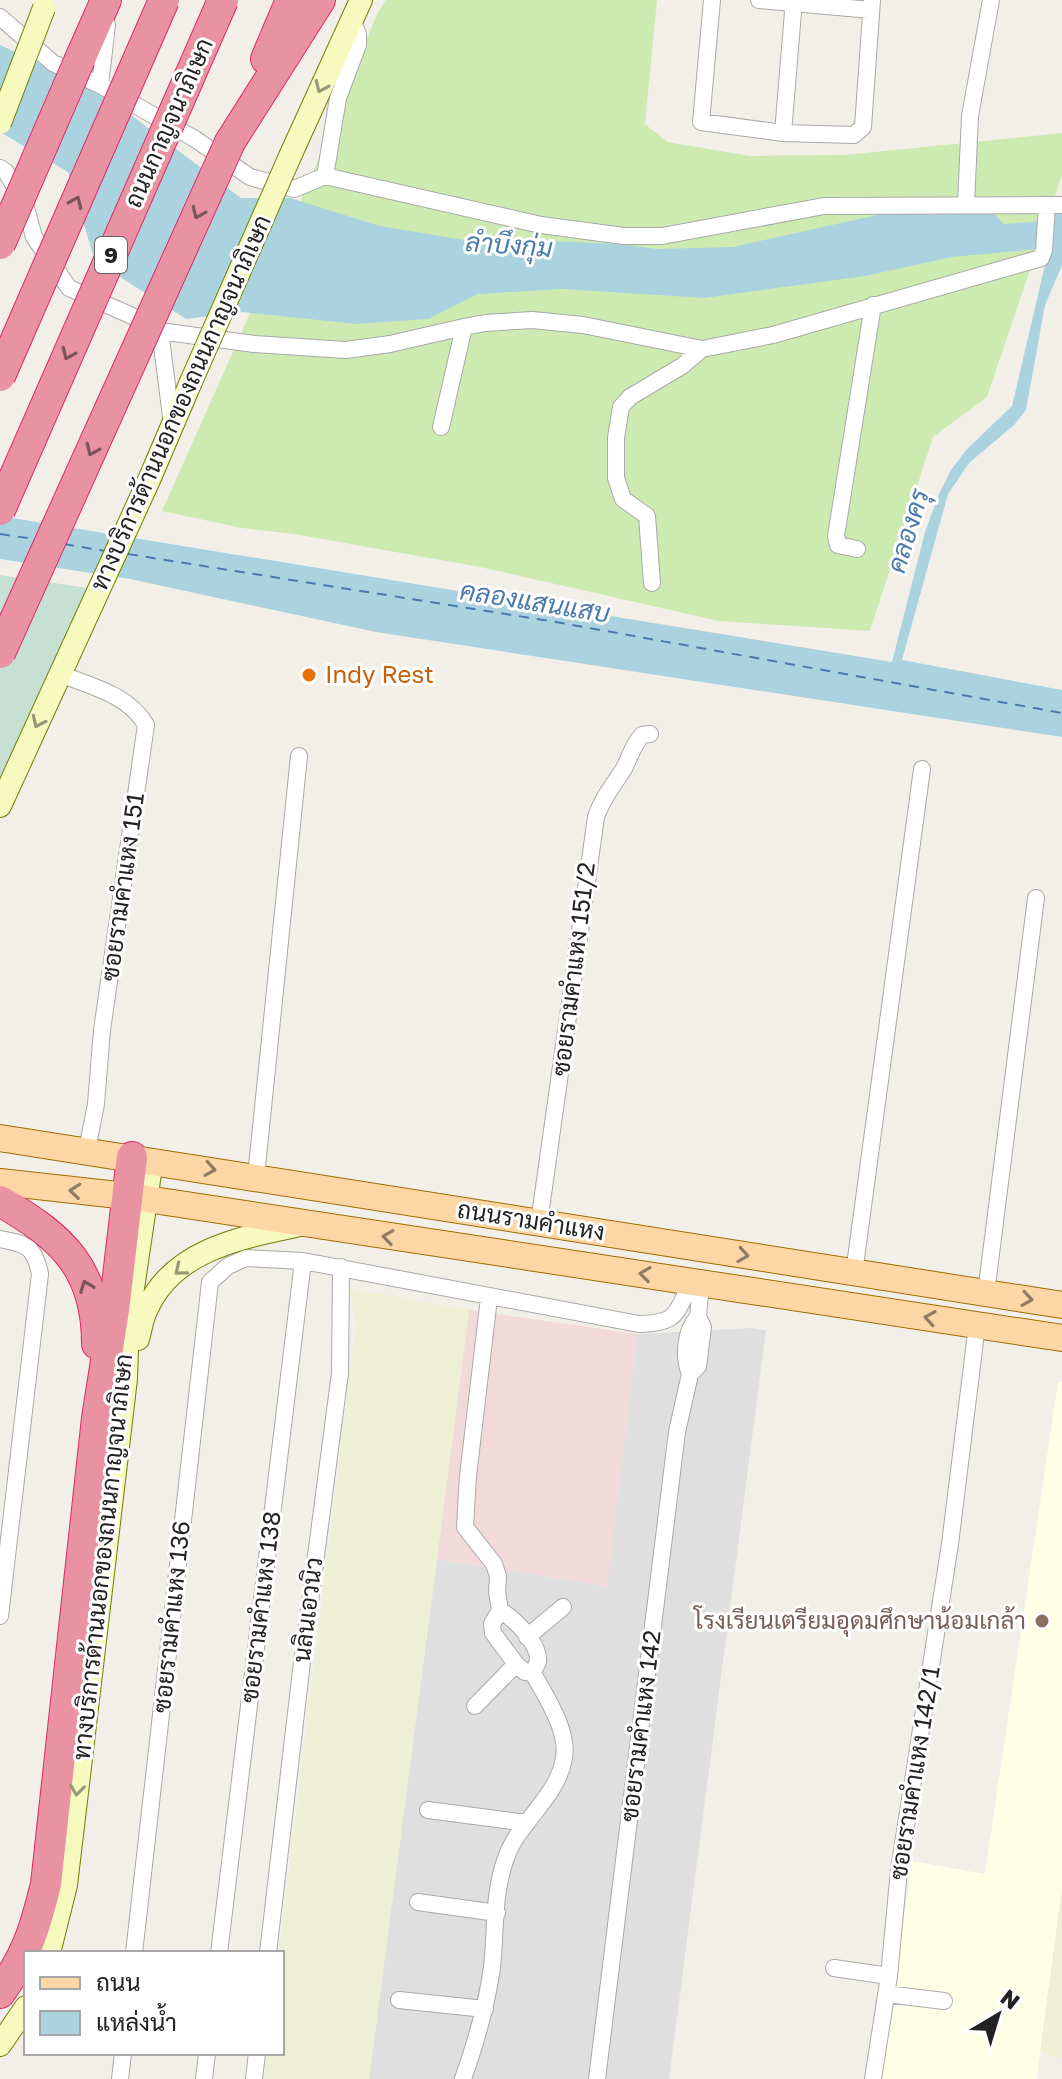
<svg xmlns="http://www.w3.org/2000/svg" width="1062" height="2079" viewBox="0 0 1062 2079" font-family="'Golos Text',Sarabun,sans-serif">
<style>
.residential{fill:#e0dfdf}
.commercial{fill:#f2dad9}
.education{fill:#ffffe5}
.farmland{fill:#eef0d5}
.grass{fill:#cdebb0}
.wetland{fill:#c6e0d4}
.water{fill:#aad3df}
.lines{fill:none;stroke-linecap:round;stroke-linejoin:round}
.ferry{stroke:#4a7aab;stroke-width:2;stroke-dasharray:10 8;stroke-linecap:butt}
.street-casing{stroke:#a9a9a9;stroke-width:18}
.secondary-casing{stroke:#707d05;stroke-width:24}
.primary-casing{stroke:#a06b00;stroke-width:28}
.highway-casing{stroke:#dc2a67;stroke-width:32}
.street{stroke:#fff;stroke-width:16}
.secondary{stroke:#f7fabf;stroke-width:22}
.primary{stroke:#fcd6a4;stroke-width:26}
.highway{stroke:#e892a2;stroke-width:30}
.secondary-bridge-casing{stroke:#707d05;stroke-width:24;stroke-linecap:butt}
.highway-bridge-casing{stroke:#dc2a67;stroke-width:32;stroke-linecap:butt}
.secondary-bridge{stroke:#f7fabf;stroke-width:22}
.highway-bridge{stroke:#e892a2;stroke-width:30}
.oneway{stroke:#979978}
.oneway2{stroke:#7b545c}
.oneway3{stroke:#8f7c63}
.food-dot{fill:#e8710a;stroke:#fff;stroke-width:3}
.education-dot{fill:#8d6e63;stroke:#fff;stroke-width:3}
.labels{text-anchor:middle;stroke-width:6;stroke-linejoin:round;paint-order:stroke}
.shield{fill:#fff;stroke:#646464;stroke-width:2}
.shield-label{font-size:22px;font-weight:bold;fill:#222}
.street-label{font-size:24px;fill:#222;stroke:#fff}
.food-label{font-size:24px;fill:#c56008;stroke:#fff;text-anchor:start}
.education-label{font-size:24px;fill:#785e54;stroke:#fff;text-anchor:end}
.water-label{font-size:26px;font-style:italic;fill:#4a7aab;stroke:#fff}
</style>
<rect width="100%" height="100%" fill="#f2efe9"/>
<path class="residential" d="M 752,1328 L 766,1330 L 669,2079 L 369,2079 L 437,1559 L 606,1586 L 637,1334 Z"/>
<path class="commercial" d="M 469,1310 L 637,1334 L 607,1586 L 437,1559 Z"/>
<path class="education" d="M 1058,1382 L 1062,1382 L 1062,1889 L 1037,2079 L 881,2079 L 912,1861 L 985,1874 Z"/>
<path class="farmland" d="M 349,1289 L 469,1310 L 369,2079 L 262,2079 L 266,2053 L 282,2053 L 282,1953 L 279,1953 L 356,1323 Z
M 1062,1889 L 1062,2058 L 1040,2052 Z"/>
<path class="grass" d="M 386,0 L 657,0 L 645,124 L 667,142 L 750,156 L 845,155 L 1062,133 L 1062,175 L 987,397 L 933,437 L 870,631 L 719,621 L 480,567 L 294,534 L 242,528 L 162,511 L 314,170 L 377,14 Z"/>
<path class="wetland" d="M 0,575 L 94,589 L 0,788 Z"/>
<path class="water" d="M 0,45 L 98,90 L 241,198 L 290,198 L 380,226 L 483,243 L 550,241 L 620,244 L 657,249 L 733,247 L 886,213 L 993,211 L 1003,224 L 1046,221 L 1062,201 L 1062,265 L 1045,305 L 1026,410 L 1014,425 L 969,463 L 948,494 L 902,660 L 1062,690 L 1062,737 L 376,632 L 130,579 L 0,559 L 0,516 L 892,662 L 925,532 L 939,494 L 951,470 L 966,450 L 1012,406 L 1049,248 L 952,257 L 865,276 L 704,298 L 563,289 L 478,294 L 428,319 L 356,324 L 242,312 L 186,319 L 95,261 L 68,172 L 0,132 Z"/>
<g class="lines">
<path class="ferry" d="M 0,534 L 34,539
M 64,544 L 105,551
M 128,554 L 556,622 L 1062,713"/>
<g class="street-casing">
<path id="street" d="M 712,0 L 701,122 L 783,133 L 854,135 L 863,127 L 872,0
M 759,0 L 871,10
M 0,17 L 53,63 L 100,85 L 195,139 L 250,177 L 294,189 L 325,176 L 541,225 L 624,236 L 662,236 L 824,206 L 1062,205
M 100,85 L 107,25
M 783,133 L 794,0
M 0,168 L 6,172 L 25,204 L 34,237 L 69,288 L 130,315 L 160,331 L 254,344 L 346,350 L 390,344 L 464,327 L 441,427
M 325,176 L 338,98 L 358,45 L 358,34 L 352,20
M 966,204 L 970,116 L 991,0
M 464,327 L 485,323 L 532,320 L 583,325 L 702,349 L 773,335 L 1041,258 L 1044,250 L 1047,205
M 160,331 L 172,424
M 857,549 L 838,545 L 836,536 L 873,305
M 652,583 L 647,516 L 623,499 L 616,478 L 616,438 L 621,407 L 630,397 L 682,366 L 702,349
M 60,674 C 91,686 129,695 146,725 L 102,1030 L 96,1104 L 87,1150
M 256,1176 L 299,756
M 539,1223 L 596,817 C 602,798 613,786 623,770 C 630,758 632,746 642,735 L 650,734
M 0,1239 C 27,1244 34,1246 40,1274 L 0,1616
M 854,1273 L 922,769
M 986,1293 L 1036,898
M 698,1317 L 701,1282
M 500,1610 C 514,1619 539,1642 538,1661 C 537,1665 534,1669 533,1673
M 527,1637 L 563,1607
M 475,1706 L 516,1664
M 428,1810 L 527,1823
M 418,1902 L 497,1913
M 134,1953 L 210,1282 L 228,1266 L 246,1258 L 303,1261 L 639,1324 C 679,1323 675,1314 692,1281
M 219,1953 L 303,1261
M 268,1953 L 302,1662 L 340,1373 L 341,1267
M 834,1968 L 889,1976
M 886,1994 L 944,2001
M 399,2000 L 485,2009
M 120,2079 L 123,2053
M 204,2079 L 207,2053
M 254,2079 L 257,2053
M 463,2079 C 476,2042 487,2005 492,1967 C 496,1931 493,1892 506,1858 C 518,1822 558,1797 564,1758 C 569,1730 545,1696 533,1673 L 525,1672 L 516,1664 L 493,1633 L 492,1624 L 500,1610 L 497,1592 L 498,1576 L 494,1564 L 465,1527 L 468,1476 L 489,1298
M 597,2079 L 677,1432 L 690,1374 L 698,1366 L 703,1327 L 698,1317 C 685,1330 683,1357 690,1374
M 873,2079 L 889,1976 L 899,1870 L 950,1544 L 977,1325"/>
</g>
<g class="secondary-casing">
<path id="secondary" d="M 291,154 L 361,0
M 0,806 L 149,480 L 190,384
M 138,1339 C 141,1329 142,1318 147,1309 C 173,1249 244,1237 300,1225
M 49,1953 L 66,1885 L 126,1379 L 128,1322 L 152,1160
M 0,2045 L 26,2007"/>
</g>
<g class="primary-casing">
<path id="primary" d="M 0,1138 L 1062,1305
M 0,1182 L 127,1196 L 1062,1338"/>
</g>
<g class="highway-casing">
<path id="highway" d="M 80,59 L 106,0
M 266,59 L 291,0
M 230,142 L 320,0
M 0,1201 C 62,1237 97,1268 97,1344
M 0,1993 C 27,1955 35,1929 46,1884 L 97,1418 L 114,1310 L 132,1157"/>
</g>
<use href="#street" class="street"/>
<use href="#secondary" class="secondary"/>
<use href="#primary" class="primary"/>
<use href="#highway" class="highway"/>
<g class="secondary-bridge-casing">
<path id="secondary-bridge" d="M 0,123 L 44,8
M 190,384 L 291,154"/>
</g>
<g class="highway-bridge-casing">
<path id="highway-bridge" d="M 0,244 L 80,59
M 0,376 L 164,0
M 0,510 L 223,0
M 0,653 L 230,142"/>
</g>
<use href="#secondary-bridge" class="secondary-bridge"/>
<use href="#highway-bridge" class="highway-bridge"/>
</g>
<defs><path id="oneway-chevron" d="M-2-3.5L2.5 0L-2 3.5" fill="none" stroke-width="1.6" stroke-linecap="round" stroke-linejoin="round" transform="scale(2)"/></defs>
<g class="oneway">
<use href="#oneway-chevron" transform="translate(321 87) rotate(114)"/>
<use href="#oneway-chevron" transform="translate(38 722) rotate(115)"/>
<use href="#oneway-chevron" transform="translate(180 1270) rotate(141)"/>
<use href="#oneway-chevron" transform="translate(77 1790) rotate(97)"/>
</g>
<g class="oneway2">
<use href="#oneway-chevron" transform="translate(76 202) rotate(-66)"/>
<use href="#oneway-chevron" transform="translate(198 213) rotate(114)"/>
<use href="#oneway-chevron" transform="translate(68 354) rotate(114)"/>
<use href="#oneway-chevron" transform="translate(92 450) rotate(114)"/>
<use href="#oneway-chevron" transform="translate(86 1286) rotate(-111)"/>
</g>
<g class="oneway3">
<use href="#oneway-chevron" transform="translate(210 1169) rotate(9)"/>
<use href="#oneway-chevron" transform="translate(75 1191) rotate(-174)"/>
<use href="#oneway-chevron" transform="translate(388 1237) rotate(-172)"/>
<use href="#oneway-chevron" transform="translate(743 1255) rotate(9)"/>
<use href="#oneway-chevron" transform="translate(645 1274) rotate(-172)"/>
<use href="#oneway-chevron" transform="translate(1027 1299) rotate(9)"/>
<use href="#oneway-chevron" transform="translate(930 1318) rotate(-171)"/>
</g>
<circle class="food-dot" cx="309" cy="675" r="8"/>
<circle class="education-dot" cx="1042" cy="1621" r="8"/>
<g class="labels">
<rect class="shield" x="95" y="237" width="32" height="36" rx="6"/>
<g class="shield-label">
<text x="111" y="263">9</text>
</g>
<g class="street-label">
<text transform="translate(169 123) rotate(-66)" y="8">ถนนกาญจนาภิเษก</text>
<text transform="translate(181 403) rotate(-66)" y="8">ทางบริการด้านนอกของถนนกาญจนาภิเษก</text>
<text transform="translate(123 887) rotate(-82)" y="8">ซอยรามคำแหง 151</text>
<text transform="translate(574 969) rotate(-83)" y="8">ซอยรามคำแหง 151/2</text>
<text transform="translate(531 1221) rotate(9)" y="8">ถนนรามคำแหง</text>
<text transform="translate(103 1557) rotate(-84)" y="8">ทางบริการด้านนอกของถนนกาญจนาภิเษก</text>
<text transform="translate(261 1607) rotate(-83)" y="8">ซอยรามคำแหง 138</text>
<text transform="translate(308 1610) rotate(-83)" y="8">นลินเอวนิว</text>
<text transform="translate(172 1617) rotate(-84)" y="8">ซอยรามคำแหง 136</text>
<text transform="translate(641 1726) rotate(-83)" y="8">ซอยรามคำแหง 142</text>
<text transform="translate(915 1773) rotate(-81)" y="8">ซอยรามคำแหง 142/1</text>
</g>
<g class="food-label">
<text x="325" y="683">Indy Rest</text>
</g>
<g class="education-label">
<text x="1026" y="1629">โรงเรียนเตรียมอุดมศึกษาน้อมเกล้า</text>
</g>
<g class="water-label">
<text transform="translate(509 245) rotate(4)" y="9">ลำบึงกุ่ม</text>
<text transform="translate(908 531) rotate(-73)" y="9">คลองครุ</text>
<text transform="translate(535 602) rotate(9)" y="9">คลองแสนแสบ</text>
</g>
</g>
<rect x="24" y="1951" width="260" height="104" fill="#ffffff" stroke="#a7a7a7" stroke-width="2"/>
<rect x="40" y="1977" width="40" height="12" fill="#fcd6a4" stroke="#a7a7a7" stroke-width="2"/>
<text x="96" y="1991" font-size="24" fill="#222222">ถนน</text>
<rect x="40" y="2011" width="40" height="24" fill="#aad3df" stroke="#a7a7a7" stroke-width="2"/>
<text x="96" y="2031" font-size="24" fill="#222222">แหล่งน้ำ</text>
<g transform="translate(998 2015) rotate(38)" stroke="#ffffff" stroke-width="6" paint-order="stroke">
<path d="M0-6L14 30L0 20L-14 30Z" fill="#222222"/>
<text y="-12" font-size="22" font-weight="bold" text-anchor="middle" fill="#222222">N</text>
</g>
</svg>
